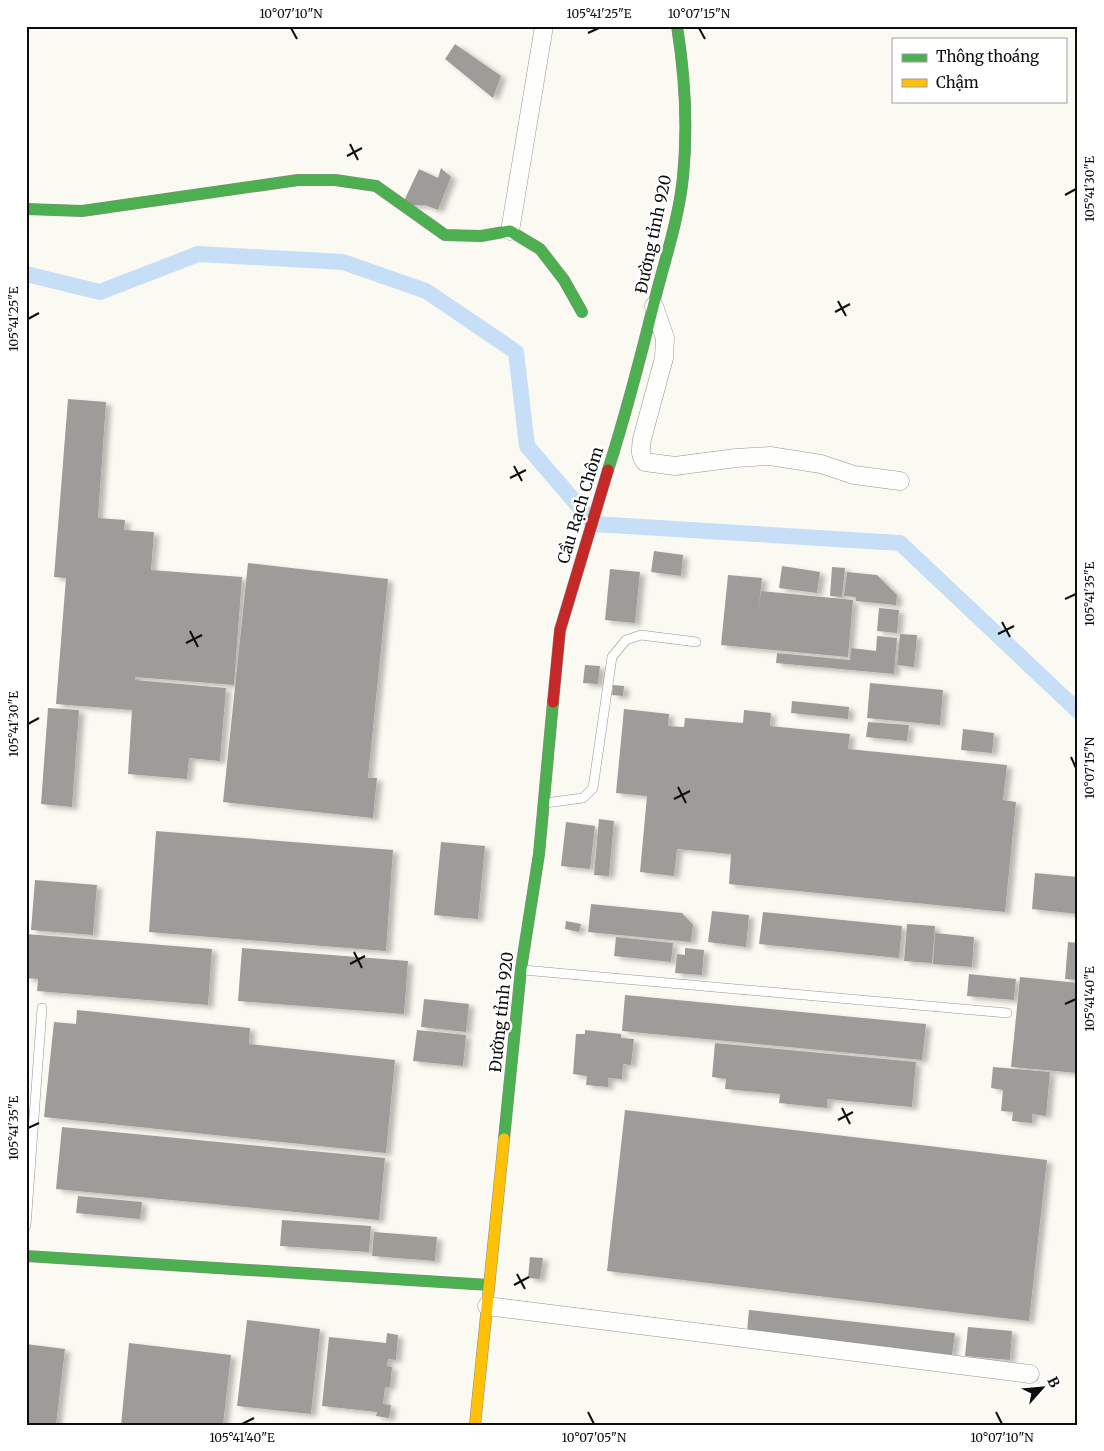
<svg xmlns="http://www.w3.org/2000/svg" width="1104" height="1451" viewBox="0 0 1104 1451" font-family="Merriweather,serif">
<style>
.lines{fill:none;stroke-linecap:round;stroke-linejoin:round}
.canal{stroke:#c6dff7;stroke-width:16}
.building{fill:#9e9c98;filter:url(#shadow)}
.lane-casing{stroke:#949490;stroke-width:10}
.street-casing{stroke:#949490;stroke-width:19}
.fast-casing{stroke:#8b8a87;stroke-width:12}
.slow-casing{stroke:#8b8a87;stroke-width:12}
.jam-casing{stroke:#8b8a87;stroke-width:12}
.lane{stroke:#fefefd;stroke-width:9}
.street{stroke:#fefefd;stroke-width:18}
.fast{stroke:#4caf50;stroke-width:11}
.slow{stroke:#ffc107;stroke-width:11}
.jam{stroke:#c62828;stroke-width:11}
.ticks{fill:none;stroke:#0d0d0d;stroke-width:2}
.labels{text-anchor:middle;stroke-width:5;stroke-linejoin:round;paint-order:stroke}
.street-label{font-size:16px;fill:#0d0d0d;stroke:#fff}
.neatline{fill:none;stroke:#0d0d0d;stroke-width:2}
.ticks-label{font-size:12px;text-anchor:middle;fill:#0d0d0d}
</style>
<defs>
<filter id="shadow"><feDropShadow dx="5.5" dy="3" stdDeviation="2.5" flood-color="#0004"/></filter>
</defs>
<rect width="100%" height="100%" fill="#fbfaf2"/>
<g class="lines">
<path class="canal" d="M 26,274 L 100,292 L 198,254 L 343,262 L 426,291 L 516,352 L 527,446 L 594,524 L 900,543 L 1078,711"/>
</g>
<path class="building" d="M 455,44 L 501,76 L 493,98 L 445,59 Z
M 441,168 L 451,177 L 438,210 L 425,205 L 402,205 L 419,169 L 438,178 Z
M 68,399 L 106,402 L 98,518 L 125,520 L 124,530 L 154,532 L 151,570 L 242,577 L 234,685 L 135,677 L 135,680 L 226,688 L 220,761 L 189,758 L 187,779 L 128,774 L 132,710 L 56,704 L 66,578 L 54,577 Z
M 654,551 L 683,555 L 681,576 L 651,572 Z
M 248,563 L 388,579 L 368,778 L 377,778 L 373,818 L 223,802 Z
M 782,566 L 820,572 L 817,593 L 779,588 Z
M 832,567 L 845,568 L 842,597 L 830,596 Z
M 610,569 L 640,572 L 635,623 L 605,620 Z
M 847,572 L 877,575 L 897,595 L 896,605 L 856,601 L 856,597 L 844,596 Z
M 728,575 L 762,578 L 758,615 L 761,591 L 853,600 L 848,657 L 721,645 Z
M 879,608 L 899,610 L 897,633 L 877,631 Z
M 900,634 L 917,635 L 914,667 L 897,665 Z
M 877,636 L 897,638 L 894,674 L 776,663 L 777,653 L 850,660 L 851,648 L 876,651 Z
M 585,665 L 600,666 L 598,684 L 583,683 Z
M 870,683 L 943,690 L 940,725 L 867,718 Z
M 613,685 L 624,686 L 623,696 L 612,695 Z
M 792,701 L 849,707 L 848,719 L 791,713 Z
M 48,708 L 79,710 L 72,807 L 41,804 Z
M 624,709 L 669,714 L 668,726 L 684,727 L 685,718 L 743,723 L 744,710 L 771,713 L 770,726 L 850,734 L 848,749 L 1007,765 L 1003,800 L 1016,802 L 1005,912 L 729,884 L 731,854 L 677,849 L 674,876 L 640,872 L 647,796 L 616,793 Z
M 868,722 L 909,725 L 907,741 L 866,737 Z
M 963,729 L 994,733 L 992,753 L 961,750 Z
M 599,819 L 614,821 L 609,876 L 594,875 Z
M 566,822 L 595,826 L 590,869 L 561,866 Z
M 156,831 L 393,850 L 386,951 L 149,932 Z
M 441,842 L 485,846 L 478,919 L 434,915 Z
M 1035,873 L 1078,877 L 1078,914 L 1032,909 Z
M 35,880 L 97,885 L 93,935 L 31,930 Z
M 591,904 L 682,913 L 693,925 L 691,942 L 588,932 Z
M 712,911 L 749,915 L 746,947 L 708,942 Z
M 763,912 L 902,926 L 899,958 L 759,944 Z
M 566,921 L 581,924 L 579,932 L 565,929 Z
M 907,924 L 935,926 L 932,963 L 904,961 Z
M 935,933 L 974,937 L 972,967 L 933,964 Z
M 26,934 L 212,949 L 208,1005 L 37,991 L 38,979 L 26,978 Z
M 616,937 L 673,943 L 671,962 L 614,956 Z
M 1068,942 L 1078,943 L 1078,980 L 1065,979 Z
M 242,948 L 408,961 L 404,1014 L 238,1001 Z
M 685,948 L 704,950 L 702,975 L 675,973 L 677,954 L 685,955 Z
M 969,974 L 1016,979 L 1014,1000 L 967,996 Z
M 1020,977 L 1078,983 L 1078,1073 L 1011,1067 Z
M 625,995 L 926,1024 L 922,1060 L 622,1031 Z
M 424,999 L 469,1004 L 466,1032 L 421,1027 Z
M 77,1010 L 250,1028 L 249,1044 L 395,1060 L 386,1153 L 44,1117 L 54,1022 L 76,1024 Z
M 417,1030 L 466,1035 L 463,1066 L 413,1061 Z
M 585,1030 L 621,1034 L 621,1038 L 634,1039 L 631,1065 L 623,1064 L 622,1079 L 608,1078 L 608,1087 L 586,1085 L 587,1076 L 573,1074 L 576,1034 L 585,1034 Z
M 715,1043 L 916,1062 L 912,1107 L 827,1099 L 827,1108 L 779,1103 L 780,1094 L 725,1089 L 726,1079 L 712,1077 Z
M 993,1067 L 1050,1072 L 1046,1116 L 1032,1114 L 1032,1123 L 1012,1121 L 1013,1112 L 1001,1111 L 1003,1090 L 991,1088 Z
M 625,1110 L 1047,1160 L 1029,1321 L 607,1271 Z
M 62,1127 L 385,1158 L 379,1220 L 56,1189 Z
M 78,1196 L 142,1202 L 140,1219 L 76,1213 Z
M 282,1220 L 371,1226 L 369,1252 L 280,1246 Z
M 374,1232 L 437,1237 L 435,1261 L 372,1256 Z
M 530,1257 L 543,1258 L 540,1279 L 528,1278 Z
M 749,1310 L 955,1333 L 952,1355 L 747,1332 Z
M 247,1320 L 320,1329 L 311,1414 L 237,1406 Z
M 968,1327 L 1012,1331 L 1010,1360 L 965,1356 Z
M 387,1333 L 398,1335 L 396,1360 L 388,1359 L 387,1366 L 392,1367 L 390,1387 L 385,1387 L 383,1404 L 391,1405 L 389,1418 L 376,1416 L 377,1412 L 322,1406 L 329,1337 L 386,1343 Z
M 129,1343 L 231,1355 L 223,1425 L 121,1425 Z
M 26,1344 L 65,1349 L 56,1425 L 26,1425 Z"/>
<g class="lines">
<g class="lane-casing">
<path id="lane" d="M 545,803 L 583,798 L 593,788 L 612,657 L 626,640 L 641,635 L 696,642
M 523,970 L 1007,1013
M 26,1226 L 42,1008"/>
</g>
<g class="street-casing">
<path id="street" d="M 510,231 L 544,26
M 654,306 L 665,338 L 664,358 L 642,439 C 641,448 639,455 645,462 L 675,466 L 736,458 L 770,456 L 821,464 L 854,475 L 900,481
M 487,1306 L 1030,1374"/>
</g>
<g class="fast-casing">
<path id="fast" d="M 26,209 L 82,211 L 298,180 L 335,180 L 376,186 L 445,235 L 481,236 L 510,231 L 540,249 L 564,280 L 582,312
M 608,470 C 627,411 642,352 657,291 C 667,253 679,216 683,177 C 688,126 685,76 677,26
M 504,1139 L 521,969 L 539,854 L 553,702
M 26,1256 L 489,1285"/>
</g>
<g class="slow-casing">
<path id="slow" d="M 475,1425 L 504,1139"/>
</g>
<g class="jam-casing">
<path id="jam" d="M 553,702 L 560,630 L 608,470"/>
</g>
<use href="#lane" class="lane"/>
<use href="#street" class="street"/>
<use href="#fast" class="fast"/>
<use href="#slow" class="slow"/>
<use href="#jam" class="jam"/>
</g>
<path class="ticks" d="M 291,28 L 297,39M 699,28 L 705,39M 588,33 L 599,28M 350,144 L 358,160M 347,156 L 362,148M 1065,195 L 1076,189M 838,301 L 846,316M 835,312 L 850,304M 28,319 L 39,313M 514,466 L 522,481M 510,478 L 526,470M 1065,599 L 1076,594M 1002,622 L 1010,637M 190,631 L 198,647M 998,634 L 1014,626M 186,643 L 202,635M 28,724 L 39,718M 1071,757 L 1076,768M 678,787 L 686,803M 674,799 L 690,791M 354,952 L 362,968M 350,964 L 365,956M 1065,1004 L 1076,999M 842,1108 L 850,1124M 838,1120 L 853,1112M 28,1128 L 39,1123M 517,1274 L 525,1289M 514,1285 L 529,1277M 588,1412 L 594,1424M 996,1412 L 1002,1424M 242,1424 L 254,1418"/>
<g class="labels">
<g class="street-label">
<text transform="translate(653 234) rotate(-78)" y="6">Đường tỉnh 920</text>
<text transform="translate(580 505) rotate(-73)" y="6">Cầu Rạch Chôm</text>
<text transform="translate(501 1012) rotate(-84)" y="6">Đường tỉnh 920</text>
</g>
</g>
<rect width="1104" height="1451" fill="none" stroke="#ffffff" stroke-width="55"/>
<rect x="892" y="38" width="175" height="65" fill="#ffffff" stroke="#9e9e9e"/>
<rect x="902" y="54" width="25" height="8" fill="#4caf50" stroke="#9e9e9e"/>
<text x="936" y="62" font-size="15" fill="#0d0d0d">Thông thoáng</text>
<rect x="902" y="79" width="25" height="8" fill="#ffc107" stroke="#9e9e9e"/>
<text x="936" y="88" font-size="15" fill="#0d0d0d">Chậm</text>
<g transform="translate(1042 1388) rotate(63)" stroke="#ffffff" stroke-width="4" paint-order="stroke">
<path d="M0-4L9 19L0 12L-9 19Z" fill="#0d0d0d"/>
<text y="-8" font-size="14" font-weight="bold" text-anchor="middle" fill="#0d0d0d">B</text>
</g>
<rect x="28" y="28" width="1048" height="1396" class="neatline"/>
<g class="ticks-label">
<text x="291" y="18">10°07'10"N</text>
<text x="599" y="18">105°41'25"E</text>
<text x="699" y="18">10°07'15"N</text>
<text transform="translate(1090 189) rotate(-90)" y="4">105°41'30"E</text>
<text transform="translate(14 319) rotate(-90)" y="4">105°41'25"E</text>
<text transform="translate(1090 594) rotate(-90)" y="4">105°41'35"E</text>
<text transform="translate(14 724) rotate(-90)" y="4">105°41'30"E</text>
<text transform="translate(1090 768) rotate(-90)" y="4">10°07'15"N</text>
<text transform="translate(1090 999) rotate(-90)" y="4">105°41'40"E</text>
<text transform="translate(14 1128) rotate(-90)" y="4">105°41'35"E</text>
<text x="242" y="1442">105°41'40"E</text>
<text x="594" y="1442">10°07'05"N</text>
<text x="1002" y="1442">10°07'10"N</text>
</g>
</svg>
